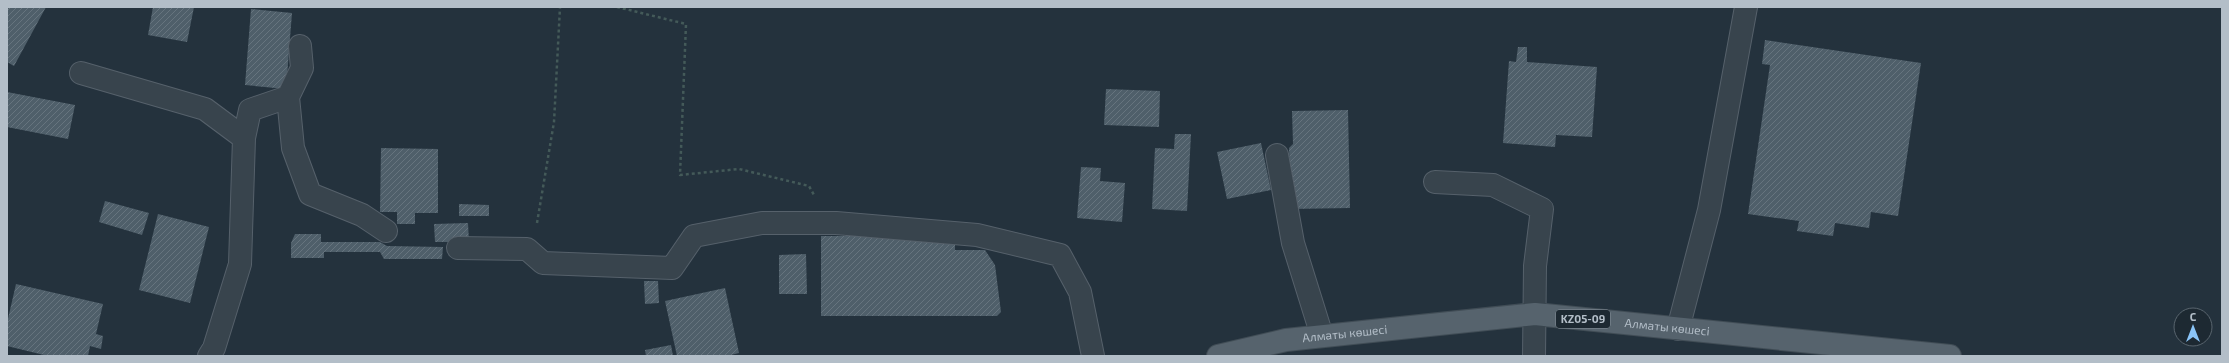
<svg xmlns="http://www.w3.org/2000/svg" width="2229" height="363" viewBox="0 0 2229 363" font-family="'Exo 2',sans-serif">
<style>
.building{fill:url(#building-hatch)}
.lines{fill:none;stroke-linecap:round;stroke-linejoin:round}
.minor-casing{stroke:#56616b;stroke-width:24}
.primary-casing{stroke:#414d56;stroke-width:24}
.path{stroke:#445a59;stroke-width:2.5;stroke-dasharray:3 3;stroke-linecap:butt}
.minor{stroke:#38444d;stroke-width:22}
.primary{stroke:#56636d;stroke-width:22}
.labels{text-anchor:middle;stroke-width:3;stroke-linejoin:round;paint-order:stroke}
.shield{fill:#1d2932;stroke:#86919b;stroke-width:1}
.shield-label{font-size:11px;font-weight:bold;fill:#b3bec8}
.street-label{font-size:12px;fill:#b3bec8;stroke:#1d2932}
</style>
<defs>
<pattern id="building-hatch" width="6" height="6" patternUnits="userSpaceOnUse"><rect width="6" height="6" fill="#4f5f6a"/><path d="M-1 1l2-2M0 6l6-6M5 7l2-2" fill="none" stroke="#66747e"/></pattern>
</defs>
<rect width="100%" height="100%" fill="#24323d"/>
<path class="building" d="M 7,7 L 46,7 L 14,66 L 7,62 Z
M 153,7 L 194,7 L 187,42 L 148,35 Z
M 251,9 L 292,13 L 286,89 L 245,85 Z
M 1765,40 L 1921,63 L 1898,216 L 1871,212 L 1869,228 L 1835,223 L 1833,236 L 1797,231 L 1799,221 L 1748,214 L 1770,65 L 1762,64 Z
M 1518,47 L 1527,47 L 1527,62 L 1597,67 L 1592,137 L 1556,135 L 1555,147 L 1503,143 L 1509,61 L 1516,62 Z
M 1106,89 L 1160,91 L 1159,127 L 1104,125 Z
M 7,92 L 75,105 L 68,139 L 7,127 Z
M 1348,110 L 1350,208 L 1291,209 L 1289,148 L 1293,144 L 1292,111 Z
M 1175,134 L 1191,134 L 1187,211 L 1152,209 L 1155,148 L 1174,149 Z
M 1261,143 L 1271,190 L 1227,199 L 1217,152 Z
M 381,148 L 438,149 L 438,213 L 415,213 L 415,224 L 397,224 L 397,212 L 380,212 Z
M 1081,167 L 1101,168 L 1100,181 L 1125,183 L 1122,222 L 1077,218 Z
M 105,201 L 149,213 L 142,235 L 99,222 Z
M 459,204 L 489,205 L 489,216 L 459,216 Z
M 158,214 L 209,227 L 190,303 L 139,290 Z
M 468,223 L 469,242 L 435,242 L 434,224 Z
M 295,234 L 321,234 L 321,242 L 380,242 L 387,246 L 443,247 L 442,259 L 384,259 L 380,252 L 324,252 L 324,258 L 291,258 L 291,243 Z
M 821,236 L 907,236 L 955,240 L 955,250 L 985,250 L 995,265 L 1001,312 L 997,316 L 821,316 Z
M 806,254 L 807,294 L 779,294 L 779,255 Z
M 644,281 L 658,281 L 659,303 L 645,304 Z
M 16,284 L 103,304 L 96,334 L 103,336 L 101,349 L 90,346 L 88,356 L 48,356 L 7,346 L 7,323 Z
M 725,288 L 739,353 L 727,356 L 677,356 L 665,301 Z
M 671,345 L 673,356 L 646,356 L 645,350 Z"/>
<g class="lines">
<g class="minor-casing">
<path id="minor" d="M 81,73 L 205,109 L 244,138 L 240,264 L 214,348 L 209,356
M 288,97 L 302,68 L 300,46
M 244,138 L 250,110 L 288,97 L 293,148 L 310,194 L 362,215 L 386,231
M 1277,155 L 1293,243 L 1322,336
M 1435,182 L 1493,185 L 1542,209 L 1535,266 L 1534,356
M 458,248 L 527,249 L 543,263 L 672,268 L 694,236 L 762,223 L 836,223 L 977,235 L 1060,255 L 1080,292 L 1093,356
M 1678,329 L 1709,210 L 1746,7"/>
</g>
<g class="primary-casing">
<g id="primary">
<path id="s1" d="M 1218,356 L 1286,340 L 1535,314 L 1950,356"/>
</g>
</g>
<path class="path" d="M 617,7 L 686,24 L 680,175 L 739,169 L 809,186 L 814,195
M 537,223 L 554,122 L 560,7"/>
<use href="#minor" class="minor"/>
<use href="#primary" class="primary"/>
</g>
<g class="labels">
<rect class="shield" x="1556" y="310" width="54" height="18" rx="3"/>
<g class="shield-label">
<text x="1583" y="323">KZ05-09</text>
</g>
<g class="street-label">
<text dy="4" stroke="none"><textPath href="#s1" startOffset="453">Алматы көшесі</textPath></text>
<text dy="4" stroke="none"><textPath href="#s1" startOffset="129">Алматы көшесі</textPath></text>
</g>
</g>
<rect width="2229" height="363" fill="none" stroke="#b3bec8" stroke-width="16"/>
<g transform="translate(2193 327)"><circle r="19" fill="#1d2932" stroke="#59656e"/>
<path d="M0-3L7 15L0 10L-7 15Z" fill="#8ac4f7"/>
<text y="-6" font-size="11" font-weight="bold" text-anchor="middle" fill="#b3bec8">С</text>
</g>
</svg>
